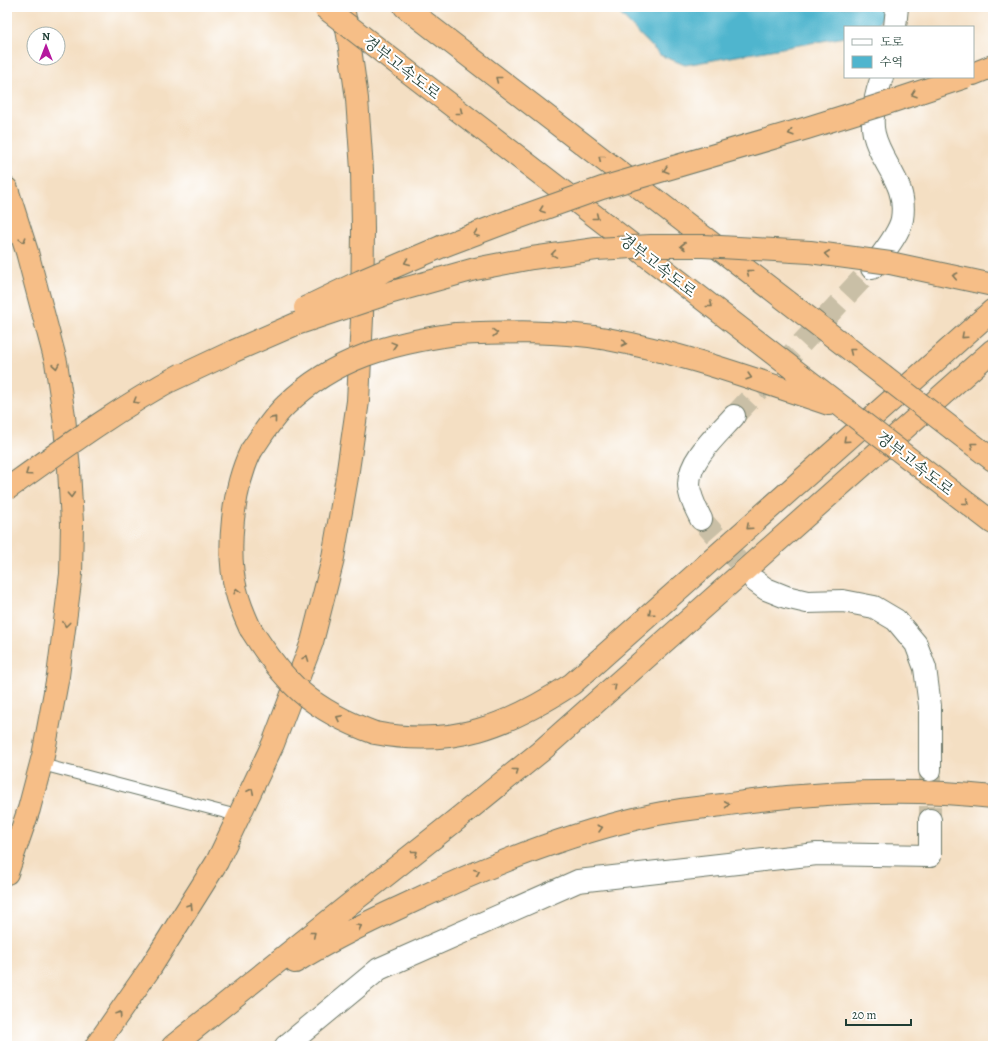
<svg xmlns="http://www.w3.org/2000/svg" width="1000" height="1053" viewBox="0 0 1000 1053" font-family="Alegreya,'Noto Serif KR',serif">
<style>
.water{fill:#4fb5ce;stroke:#377981}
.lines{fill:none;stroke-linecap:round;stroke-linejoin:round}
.street-tunnel{stroke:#c9bfa6;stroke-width:22;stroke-dasharray:22 11;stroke-linecap:butt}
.lane-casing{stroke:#6a7666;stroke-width:13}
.street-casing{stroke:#6a7666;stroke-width:24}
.highway-casing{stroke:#6a7666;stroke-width:24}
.lane{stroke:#fff;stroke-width:11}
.street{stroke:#fff;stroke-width:22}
.highway{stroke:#f6be87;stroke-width:22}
.highway-bridge-casing{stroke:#6a7666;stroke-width:24;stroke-linecap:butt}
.highway-bridge{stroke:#f6be87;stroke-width:22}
.oneway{stroke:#807759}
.labels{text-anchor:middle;stroke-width:4;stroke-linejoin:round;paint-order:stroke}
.street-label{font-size:16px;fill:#1f3d34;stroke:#fff}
</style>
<rect width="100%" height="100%" fill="#fff"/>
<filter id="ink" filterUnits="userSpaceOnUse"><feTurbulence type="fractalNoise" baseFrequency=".025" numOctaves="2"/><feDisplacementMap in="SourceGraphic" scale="8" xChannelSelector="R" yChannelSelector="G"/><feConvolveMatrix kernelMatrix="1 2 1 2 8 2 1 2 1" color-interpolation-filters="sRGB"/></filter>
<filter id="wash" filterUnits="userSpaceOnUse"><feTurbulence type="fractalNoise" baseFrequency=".012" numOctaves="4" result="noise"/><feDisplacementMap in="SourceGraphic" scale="16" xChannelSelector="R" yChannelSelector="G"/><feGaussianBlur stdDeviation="0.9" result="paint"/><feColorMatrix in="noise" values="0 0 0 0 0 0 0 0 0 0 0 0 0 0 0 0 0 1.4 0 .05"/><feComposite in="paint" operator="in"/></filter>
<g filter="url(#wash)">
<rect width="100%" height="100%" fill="#f4dfc3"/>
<path class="water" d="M 613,7 L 888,7 L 876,27 L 845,27 L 845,37 L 685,65 L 660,55 Z"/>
</g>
<g filter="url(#ink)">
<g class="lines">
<path class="street-tunnel" d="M 734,416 L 872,268
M 701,519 L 755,581
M 930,773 L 930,820"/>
<g class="lane-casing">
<path id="lane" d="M 40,764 L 239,816"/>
</g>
<g class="street-casing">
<path id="street" d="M 895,27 L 897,7
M 872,268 C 881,255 899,235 902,219 C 908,182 881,165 874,134 C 870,116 876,94 882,77
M 701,519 C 696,509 689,496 689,484 C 689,459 718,434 734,416
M 755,581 L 766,589 L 786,597 L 807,602 L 843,601 L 874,607 L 896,620 L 916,644 L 925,668 L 930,706 L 930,770
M 286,1046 L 379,969 L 578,881 L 817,854 L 930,856 L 930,820"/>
</g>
<g class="highway-casing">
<path id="highway" d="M 405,7 L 883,375
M 407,71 L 845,409
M 973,74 L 993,66
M 7,189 L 27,252 L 56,362 L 64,416 L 69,469 L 72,523 L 71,574 L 58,676 L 43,756 L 29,809 L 7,873
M 443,246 L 509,221
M 456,334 C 506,332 557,330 607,339 C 683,353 756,380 829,404
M 954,430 L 993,460
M 924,470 L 993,523
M 250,628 C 244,615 239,603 236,590 C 226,550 233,488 251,451
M 375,733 C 453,748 508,726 572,684 L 993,310
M 295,962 C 330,940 368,922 405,905 C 480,869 558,837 639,818 C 666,811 695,808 722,805 C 811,792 903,787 993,797
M 96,1046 L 151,967 L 217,862 L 273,744 L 312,642 L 332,563 L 347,477 L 358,401 L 362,318 L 363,229 L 362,170 L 357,99 L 349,41 L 343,7
M 173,1046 L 346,907 L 451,824 L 540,752 L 993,350"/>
</g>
<use href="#lane" class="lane"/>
<use href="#street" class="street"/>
<use href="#highway" class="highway"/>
<g class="highway-bridge-casing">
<path id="highway-bridge" d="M 324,7 L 407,71
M 509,221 L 602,188 L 807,128 L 887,103 L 965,77
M 305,308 L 361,281 L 443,246
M 883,375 L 954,430
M 170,381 L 234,351 L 296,324 L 389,293 L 475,269 L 532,258 L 596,249 L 651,246 L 703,246 L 810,252 L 890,263 L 993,285
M 845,409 L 924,470
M 251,451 C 262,435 272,418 286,405 C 334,358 392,343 456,334
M 7,489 C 64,448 120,407 182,374
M 250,628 C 285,684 312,710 375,733"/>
</g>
<use href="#highway-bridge" class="highway-bridge"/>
</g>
<defs><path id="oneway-chevron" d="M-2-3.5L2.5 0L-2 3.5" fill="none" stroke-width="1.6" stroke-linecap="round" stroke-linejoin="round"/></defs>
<g class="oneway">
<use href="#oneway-chevron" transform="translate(498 79) rotate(-142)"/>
<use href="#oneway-chevron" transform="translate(914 94) rotate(161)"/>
<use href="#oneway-chevron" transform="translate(460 112) rotate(38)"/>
<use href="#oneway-chevron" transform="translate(791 133) rotate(164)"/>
<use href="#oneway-chevron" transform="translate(601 158) rotate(-142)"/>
<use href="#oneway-chevron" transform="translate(666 170) rotate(164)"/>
<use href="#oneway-chevron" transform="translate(542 210) rotate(160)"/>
<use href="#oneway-chevron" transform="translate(596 217) rotate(38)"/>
<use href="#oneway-chevron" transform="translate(476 234) rotate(159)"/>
<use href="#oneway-chevron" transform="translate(23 240) rotate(72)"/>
<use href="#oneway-chevron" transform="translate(683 246) rotate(-180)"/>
<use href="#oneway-chevron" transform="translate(554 254) rotate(171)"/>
<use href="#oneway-chevron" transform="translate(827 254) rotate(-173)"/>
<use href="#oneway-chevron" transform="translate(407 262) rotate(157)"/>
<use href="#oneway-chevron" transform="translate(749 272) rotate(-142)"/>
<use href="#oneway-chevron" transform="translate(955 276) rotate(-168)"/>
<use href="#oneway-chevron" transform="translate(710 305) rotate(38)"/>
<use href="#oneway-chevron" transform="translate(495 333) rotate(-1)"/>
<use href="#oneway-chevron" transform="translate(964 336) rotate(138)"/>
<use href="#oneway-chevron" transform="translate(624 343) rotate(12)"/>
<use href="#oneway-chevron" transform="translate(394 345) rotate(-15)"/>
<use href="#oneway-chevron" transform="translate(852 351) rotate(-142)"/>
<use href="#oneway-chevron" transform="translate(56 366) rotate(80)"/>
<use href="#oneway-chevron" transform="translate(749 377) rotate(17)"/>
<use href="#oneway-chevron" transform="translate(136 401) rotate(149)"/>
<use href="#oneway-chevron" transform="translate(274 419) rotate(-51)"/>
<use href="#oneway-chevron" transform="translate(846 440) rotate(138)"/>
<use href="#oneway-chevron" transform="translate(973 445) rotate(-142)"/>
<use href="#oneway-chevron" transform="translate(28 473) rotate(145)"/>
<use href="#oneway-chevron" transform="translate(71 495) rotate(87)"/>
<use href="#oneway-chevron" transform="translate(966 502) rotate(38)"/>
<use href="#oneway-chevron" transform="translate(749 527) rotate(138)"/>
<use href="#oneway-chevron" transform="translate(237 591) rotate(-104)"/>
<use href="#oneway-chevron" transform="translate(651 613) rotate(138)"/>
<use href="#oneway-chevron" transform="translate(66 624) rotate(97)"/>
<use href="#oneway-chevron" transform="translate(306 658) rotate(-69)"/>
<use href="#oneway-chevron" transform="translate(614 686) rotate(-42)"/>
<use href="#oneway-chevron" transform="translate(339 718) rotate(-153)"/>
<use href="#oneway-chevron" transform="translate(516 771) rotate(-39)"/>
<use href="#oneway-chevron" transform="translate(251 791) rotate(-65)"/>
<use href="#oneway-chevron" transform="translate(727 804) rotate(-8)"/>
<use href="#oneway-chevron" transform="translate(600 828) rotate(-15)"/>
<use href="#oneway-chevron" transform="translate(415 853) rotate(-38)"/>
<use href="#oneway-chevron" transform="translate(477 872) rotate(-22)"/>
<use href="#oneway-chevron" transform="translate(190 906) rotate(-58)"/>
<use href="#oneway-chevron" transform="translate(359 927) rotate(-26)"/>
<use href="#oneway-chevron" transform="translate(313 934) rotate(-39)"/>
<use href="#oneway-chevron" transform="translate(119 1014) rotate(-56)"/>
</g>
</g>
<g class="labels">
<g class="street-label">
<text transform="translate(402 67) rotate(38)" y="6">경부고속도로</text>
<text transform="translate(658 265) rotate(38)" y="6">경부고속도로</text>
<text transform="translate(915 463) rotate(38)" y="6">경부고속도로</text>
</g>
</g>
<rect width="1000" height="1053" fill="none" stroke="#fff" stroke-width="24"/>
<rect x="844" y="26" width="130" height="52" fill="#ffffff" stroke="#a5b1ae"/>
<rect x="852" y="39" width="20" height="6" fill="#ffffff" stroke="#a5b1ae"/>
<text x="880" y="46" font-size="12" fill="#1f3d34">도로</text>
<rect x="852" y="56" width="20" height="12" fill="#4fb5ce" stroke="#a5b1ae"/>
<text x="880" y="66" font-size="12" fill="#1f3d34">수역</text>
<g transform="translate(46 46)"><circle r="19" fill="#ffffff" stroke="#a5b1ae"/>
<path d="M0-3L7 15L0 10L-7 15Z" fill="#b5179e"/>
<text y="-6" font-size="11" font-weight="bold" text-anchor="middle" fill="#1f3d34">N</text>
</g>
<path d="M846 1019v6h65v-6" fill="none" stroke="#1f3d34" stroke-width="2"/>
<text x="852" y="1019" font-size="12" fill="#1f3d34" stroke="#ffffff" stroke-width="3" paint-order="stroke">20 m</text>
</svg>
